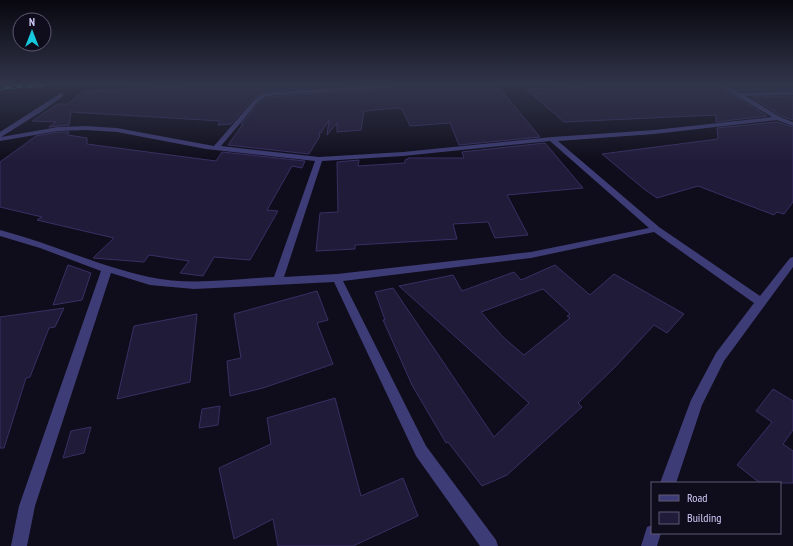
<svg xmlns="http://www.w3.org/2000/svg" width="793" height="546" viewBox="0 0 793 546" font-family="'PT Sans Narrow',sans-serif">
<style>
.building{fill:#211b3a;stroke:#392f64;fill-rule:evenodd}
.lines{fill:none;stroke-linecap:round;stroke-linejoin:round}
.street{fill:#3e3c76;fill-rule:evenodd}
.rail-casing{stroke:#15c8dd;stroke-width:3}
.rail{stroke:#0f0d1b;stroke-width:2;stroke-dasharray:5.5;stroke-linecap:butt}
</style>
<rect width="100%" height="100%" fill="#0f0d1b"/>
<path class="building" d="M 277,85 L 349,85 L 263,92 L 253,99 L 231,124 L 218,125 L 220,121 L 71,112 L 69,125 L 49,127 L 56,122 L 32,121 L 58,104 L 68,104 L 84,91 L 120,90 L 122,88 Z
M 404,85 L 497,85 L 540,137 L 459,145 L 450,123 L 410,126 L 402,109 L 396,108 L 364,111 L 361,130 L 337,132 L 337,123 L 327,135 L 329,120 L 321,133 L 319,133 L 320,136 L 309,154 L 228,145 L 243,124 L 241,124 L 259,103 L 268,97 L 400,88 Z
M 604,85 L 718,85 L 767,116 L 716,122 L 716,115 L 564,122 L 526,89 L 606,86 Z
M 729,85 L 793,85 L 793,90 L 740,91 Z
M 793,96 L 793,120 L 781,116 L 751,97 Z
M 777,122 L 793,127 L 793,202 L 784,214 L 777,212 L 774,215 L 698,186 L 657,198 L 644,189 L 602,154 L 718,139 L 717,128 Z
M 58,132 L 69,132 L 68,135 L 87,138 L 87,144 L 216,161 L 222,152 L 305,161 L 302,168 L 292,166 L 267,210 L 278,211 L 250,260 L 214,257 L 203,276 L 180,273 L 189,261 L 149,255 L 144,262 L 93,258 L 114,238 L 37,220 L 42,217 L 0,207 L 0,162 L 36,136 Z
M 545,143 L 583,188 L 507,195 L 528,235 L 495,238 L 488,222 L 453,224 L 457,239 L 355,245 L 355,249 L 316,251 L 320,213 L 338,212 L 337,162 L 359,160 L 358,166 L 405,163 L 405,160 L 408,159 L 408,158 L 464,158 L 462,152 Z
M 68,265 L 91,273 L 82,300 L 53,305 Z
M 555,265 L 590,295 L 614,274 L 684,314 L 667,333 L 654,325 L 615,367 L 578,403 L 582,407 L 507,475 L 482,486 L 448,442 L 446,443 L 412,385 L 383,320 L 385,320 L 375,292 L 393,288 L 494,437 L 529,403 L 399,286 L 453,275 L 462,291 L 514,272 L 521,280 ZM 543,289 L 570,314 L 567,316 L 570,318 L 524,355 L 503,337 L 481,312 Z
M 317,291 L 328,320 L 317,323 L 333,364 L 263,388 L 230,396 L 227,361 L 241,358 L 234,314 Z
M 64,308 L 55,327 L 49,328 L 30,377 L 26,378 L 4,448 L 0,448 L 0,317 Z
M 197,314 L 190,382 L 117,399 L 134,326 Z
M 773,389 L 793,401 L 793,430 L 783,444 L 793,451 L 793,483 L 760,483 L 737,465 L 772,422 L 756,411 Z
M 335,398 L 361,496 L 403,478 L 418,516 L 353,546 L 278,546 L 273,519 L 234,539 L 219,468 L 271,444 L 267,418 Z
M 220,406 L 218,425 L 199,428 L 202,409 Z
M 91,427 L 84,453 L 63,458 L 71,431 Z"/>
<g class="lines">
<path class="street" d="M 372,85 L 403,85 L 400,87 L 267,96 L 258,102 L 221,146 L 319,157 L 403,152 L 552,137 L 654,130 L 772,117 L 719,85 L 726,85 L 740,93 L 793,91 L 793,95 L 746,96 L 780,117 L 793,122 L 793,126 L 777,120 L 654,134 L 558,141 L 659,227 L 760,296 L 790,258 L 793,257 L 793,267 L 724,361 L 702,405 L 676,483 L 660,483 L 691,400 L 716,353 L 754,303 L 654,232 L 531,258 L 343,281 L 426,446 L 496,540 L 498,546 L 480,546 L 416,456 L 334,282 L 194,289 L 150,285 L 111,273 L 35,506 L 27,546 L 11,546 L 19,506 L 101,271 L 40,248 L 0,236 L 0,230 C 50,243 98,266 149,277 C 189,286 233,279 274,277 L 315,161 L 206,149 L 117,132 L 86,130 L 58,131 L 0,141 L 0,132 L 61,93 L 63,94 L 63,96 L 41,112 L 1,137 L 58,127 L 86,126 L 117,128 L 214,146 L 254,100 L 263,93 ZM 550,141 L 649,228 L 531,252 L 337,274 L 284,277 L 322,161 L 403,156 Z
M 652,525 L 652,533 L 661,533 L 657,546 L 641,546 L 647,527 Z"/>
<g class="rail-casing">
<path id="rail" d="M 0,88 L 44,85"/>
</g>
<use href="#rail" class="rail"/>
</g>
<linearGradient id="sky" x2="0" y2="1"><stop stop-color="#08070f"/><stop offset="0.52" stop-color="#31354a"/><stop offset="1" stop-color="#31354a" stop-opacity="0"/></linearGradient>
<rect width="793" height="162" fill="url(#sky)"/>
<rect x="651" y="482" width="130" height="52" fill="#0f0d1b" stroke="#5d5974"/>
<rect x="659" y="495" width="20" height="6" fill="#3e3c76" stroke="#5d5974"/>
<text x="687" y="502" font-size="12" fill="#d1cbfa">Road</text>
<rect x="659" y="512" width="20" height="12" fill="#211b3a" stroke="#5d5974"/>
<text x="687" y="522" font-size="12" fill="#d1cbfa">Building</text>
<g transform="translate(32 32)"><circle r="19" fill="#0f0d1b" stroke="#5d5974"/>
<path d="M0-3L7 15L0 10L-7 15Z" fill="#15c8dd"/>
<text y="-6" font-size="11" font-weight="bold" text-anchor="middle" fill="#d1cbfa">N</text>
</g>
</svg>
